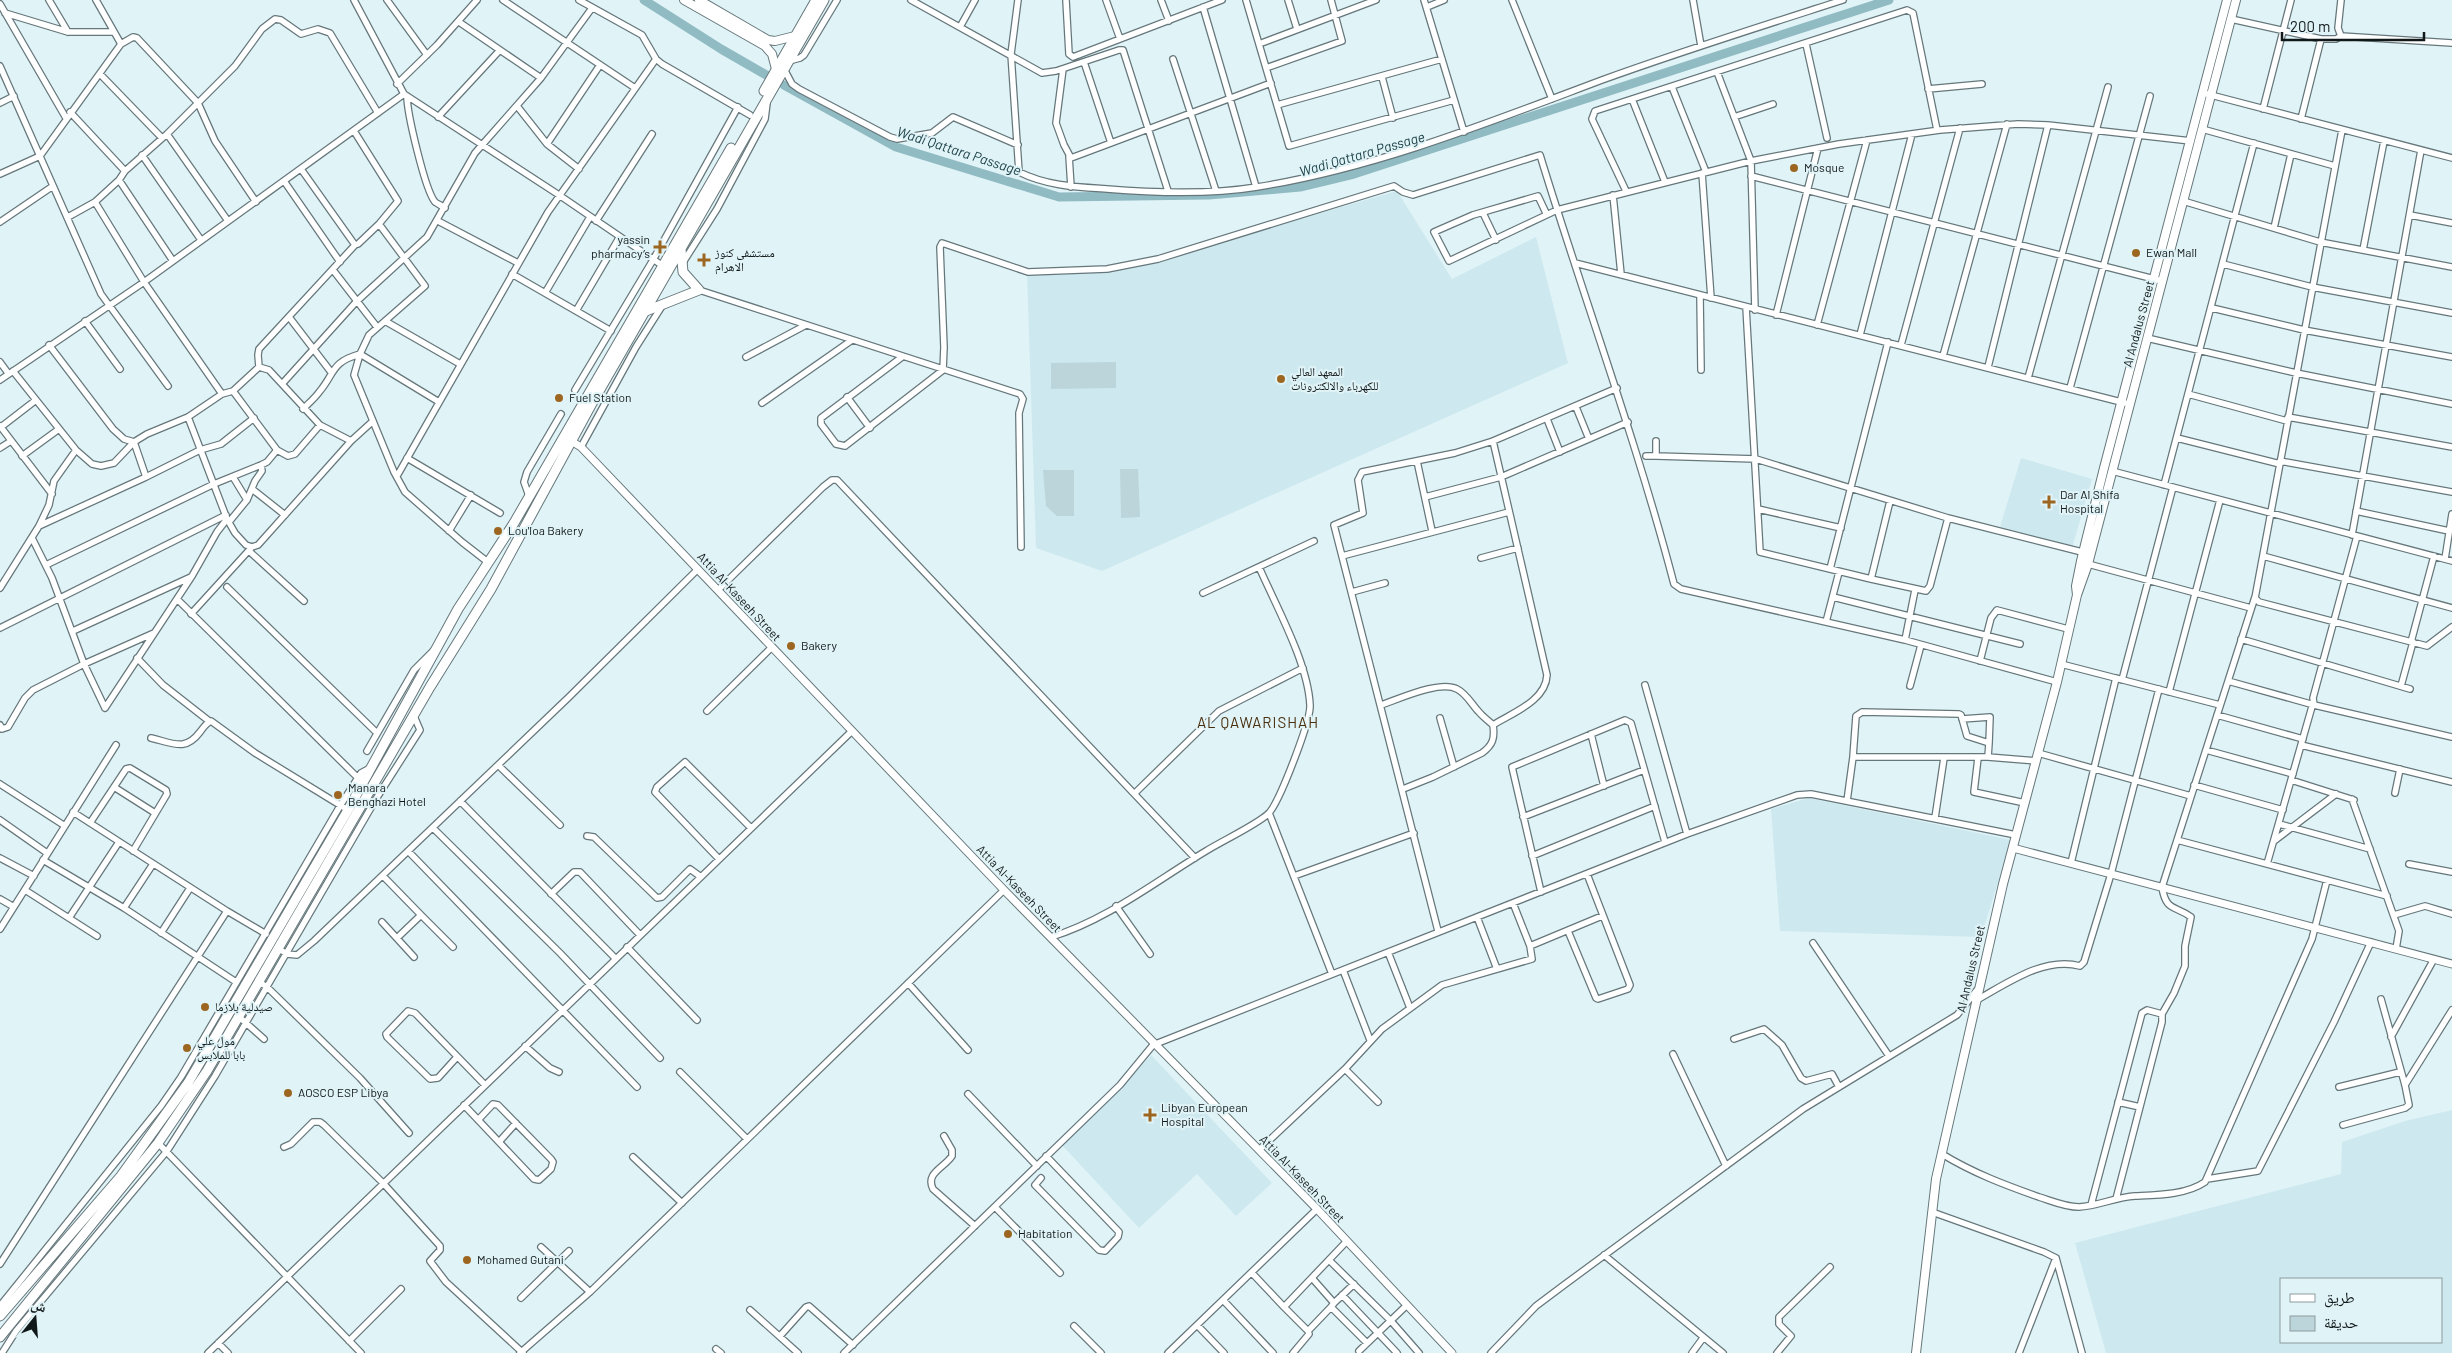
<svg xmlns="http://www.w3.org/2000/svg" width="2452" height="1353" viewBox="0 0 2452 1353" font-family="Barlow,'Noto Naskh Arabic',sans-serif">
<style>
.built{fill:#cde9ef;fill-rule:evenodd}
.green{fill:#bbd5da}
.lines{fill:none;stroke-linecap:round;stroke-linejoin:round}
.river{stroke:#91bbc3;stroke-width:9}
.minor-casing{stroke:#66777b;stroke-width:8}
.tertiary-casing{stroke:#66777b;stroke-width:9}
.secondary-casing{stroke:#66777b;stroke-width:10}
.trunk-casing{stroke:#66777b;stroke-width:11}
.minor{stroke:#fff;stroke-width:5.5}
.tertiary{stroke:#fff;stroke-width:7}
.secondary{stroke:#fff;stroke-width:8}
.trunk{stroke:#fff;stroke-width:9}
.poi-dot{fill:#9c6620;stroke:#e0f3f7;stroke-width:2}
.labels{text-anchor:middle;stroke-width:4;stroke-linejoin:round;paint-order:stroke}
.poi-label{font-size:12px;fill:#111819;stroke:#e0f3f7;text-anchor:start}
.street-label{font-size:12px;fill:#111819;stroke:#e0f3f7}
.water-label{font-size:14px;font-style:italic;fill:#173e45;stroke:#e0f3f7}
.quarter-label{font-size:15px;letter-spacing:1px;fill:#492f0e;stroke:#e0f3f7}
</style>
<rect width="100%" height="100%" fill="#e0f3f7"/>
<path class="built" d="M 1397,191 L 1452,279 L 1536,237 L 1568,363 L 1102,571 L 1036,548 L 1027,273 L 1062,275 L 1137,265 Z
M 2021,458 L 2092,479 L 2072,548 L 2000,527 Z
M 1809,798 L 2011,840 L 1981,937 L 1780,931 L 1771,809 Z
M 1151,1055 L 1272,1183 L 1236,1216 L 1197,1174 L 1139,1228 L 1061,1144 L 1123,1086 Z
M 2452,1110 L 2452,1353 L 2106,1353 L 2075,1243 L 2341,1174 L 2342,1142 L 2405,1121 ZM 2281,1279 L 2441,1279 L 2441,1342 L 2281,1342 Z"/>
<path class="green" d="M 1116,362 L 1116,388 L 1051,389 L 1051,363 Z
M 1120,469 L 1138,469 L 1140,517 L 1121,518 Z
M 1043,470 L 1074,470 L 1074,516 L 1057,516 L 1046,506 Z"/>
<g class="lines">
<path class="river" d="M 644,0 L 721,49 L 768,76
M 784,85 L 896,147 L 1059,197 L 1209,195 L 1300,187 L 1354,174 L 1889,0"/>
<g class="minor-casing">
<path id="minor" d="M 49,0 L 68,32
M 96,0 L 121,44
M 354,0 L 404,94
M 387,0 L 427,55
M 503,0 L 635,88
M 579,0 L 642,35 L 656,59 L 662,64 L 750,115
M 911,0 L 1042,73 L 1056,71 L 1119,50 L 1123,50 L 1168,191
M 1018,0 L 1011,54 L 1019,172 C 1047,186 1077,187 1107,189 C 1156,193 1209,195 1257,187 C 1376,168 1490,122 1602,80 C 1682,51 1762,26 1843,0
M 1066,0 L 1069,54 L 1073,57 L 1222,0
M 1106,0 L 1120,39
M 1161,0 L 1169,21
M 1246,0 L 1289,146 L 1454,100
M 1288,0 L 1297,29
M 1424,0 L 1464,132
M 1512,0 L 1552,99
M 1693,0 L 1701,46
M 2341,0 L 2338,28 L 2341,36 L 2452,43
M 0,4 L 66,118
M 1203,7 L 1256,187
M 1427,7 L 1444,0
M 5,13 L 68,32 L 114,32
M 2231,19 L 2321,39 L 2336,39 L 2341,36
M 459,22 L 541,78
M 960,27 L 975,0
M 1259,44 L 1376,0
M 1806,44 L 1827,138
M 1173,59 L 1216,191
M 789,61 L 800,58 L 804,55 L 837,0
M 1084,62 L 1111,143
M 0,66 L 101,294 L 168,386
M 1266,68 L 1342,41 L 1331,0
M 784,69 L 792,84 L 799,89 L 890,137 L 897,139 L 932,133 L 953,117 L 1018,145
M 1063,69 L 1056,123 L 1064,145 L 1071,158 L 1271,83
M 1717,72 L 1751,161 L 1755,310
M 100,74 L 162,138
M 1382,77 L 1393,118
M 397,84 L 437,45 L 477,0
M 1672,87 L 1706,172
M 1928,89 L 1982,84
M 2207,94 L 2452,158
M 407,96 C 407,113 425,190 435,202 C 438,204 442,206 445,208
M 1632,99 L 1665,182
M 0,103 L 14,96
M 1277,105 L 1442,59
M 517,106 L 547,144 L 579,169
M 2263,109 L 2291,0
M 70,112 L 125,171
M 438,117 L 500,50
M 1734,117 L 1773,104
M 2301,119 L 2321,39
M 2202,129 L 2335,166
M 2342,130 L 2255,598 L 2259,602 L 2427,646 L 2452,627
M 167,134 L 228,221
M 547,144 L 600,65
M 142,155 L 201,240
M 1069,156 L 1071,187
M 301,169 L 355,245 L 358,244 L 379,224 L 398,201 L 354,131
M 1702,173 L 1711,298
M 0,174 L 40,156 L 121,44 L 133,37 L 137,38 L 198,103 L 215,141 L 256,202
M 1751,176 L 2162,281
M 119,180 L 173,261
M 284,181 L 340,262
M 1626,191 L 1592,119 L 1595,111 L 1907,10 L 1913,13 L 1937,130
M 1613,195 L 1621,274
M 2183,201 L 2320,242 L 2452,267
M 95,202 L 144,282 L 222,394
M 1483,213 L 1496,240
M 1546,213 L 1538,196 L 1473,215 L 1434,232 L 1449,261 L 1557,210 L 1751,161 L 1839,144 L 1940,130 L 2018,124 L 2048,125 L 2191,141
M 2410,215 L 2452,223
M 68,217 L 95,202 L 119,180 L 125,171 L 167,134 L 235,66 L 262,29 L 275,19 L 281,20 L 301,34 L 318,29 L 330,33 L 378,113
M 438,221 L 518,263
M 596,221 L 652,134
M 0,222 L 53,186
M 379,224 L 425,286 L 369,335 L 360,354 L 354,375 L 394,472 L 405,492 L 462,542 L 489,563
M 2274,228 L 2291,154
M 2363,250 L 2384,141
M 1575,263 L 2125,403
M 682,264 L 717,209 L 765,119 L 767,103
M 2223,264 L 2312,287 L 2452,313
M 333,270 L 377,327
M 512,274 L 611,331
M 699,290 L 1020,394 L 1023,399 L 1019,413 L 1021,547
M 545,293 L 590,217
M 1700,295 L 1701,370
M 1746,307 L 1760,552 L 1871,579 L 1890,501
M 2212,308 L 2304,330 L 2452,357
M 576,311 L 619,238
M 1776,315 L 1818,148
M 289,317 L 331,372
M 85,321 L 120,369
M 385,321 L 460,364
M 1817,325 L 1867,140
M 1860,335 L 1912,134
M 2147,338 L 2296,373 L 2452,404
M 49,345 L 113,429 L 124,439 L 134,442 L 146,477
M 1901,345 L 1960,128
M 1943,356 L 2007,124
M 746,357 L 806,325
M 902,357 L 821,418 L 821,424 L 836,444 L 845,446 L 943,370 L 944,347 L 940,247 L 942,243 L 1028,272 L 1107,269 L 1158,259 L 1394,186 L 1403,192 L 1413,195 L 1540,155 C 1584,299 1636,439 1674,584 L 1681,589 L 1905,640 L 2057,682
M 0,362 L 8,373
M 259,367 L 258,355 L 259,349 L 355,245
M 1988,367 L 2048,125
M 13,371 L 76,450 L 92,464 L 101,466 L 114,463 L 134,442 L 147,434 L 188,417
M 2028,378 L 2108,87
M 0,380 L 144,282 L 404,94 L 559,195 L 663,266
M 282,384 L 356,302 L 427,237 L 475,153 L 541,78 L 592,8
M 2070,388 L 2150,96
M 575,390 L 653,260 L 738,107
M 233,391 L 277,450 L 288,456 L 295,454 L 320,425
M 2188,394 L 2287,421
M 847,397 L 870,428
M 762,403 L 852,340
M 1576,407 L 1589,439
M 303,409 C 309,403 315,398 320,391 C 335,373 331,362 360,354 L 439,402
M 2288,417 L 2452,447
M 1547,419 L 1560,452
M 0,426 L 52,494
M 1,427 L 36,400
M 2177,438 L 2280,464
M 1493,441 L 1547,675 C 1546,701 1512,713 1493,725
M 1656,441 L 1656,456 L 1756,459 L 1948,518 L 2086,553
M 581,447 L 636,347 L 662,306
M 0,448 L 11,441
M 22,456 L 59,429
M 1646,456 L 1656,456
M 407,458 L 500,513
M 1417,461 L 1432,531
M 2280,461 L 2452,492
M 2112,471 L 2452,561
M 397,476 L 548,212 L 656,59
M 233,477 L 247,500
M 2164,485 L 2254,143
M 252,489 L 285,515
M 529,496 L 524,482 L 527,472 L 561,414
M 1425,497 L 1501,477 L 1628,422
M 1758,509 L 1841,528
M 2356,511 L 2449,531
M 227,519 L 235,533 L 246,545 L 252,547 L 258,545 L 351,441 L 373,421
M 229,522 L 247,500 L 255,481 L 262,471 L 261,465
M 39,526 L 146,477 L 200,450 L 221,444 L 254,418
M 449,531 L 471,495
M 2352,535 L 2421,150
M 2357,536 L 2313,698 L 2314,705 L 2452,737
M 32,538 L 52,578 L 84,664 L 105,708
M 249,551 L 304,601
M 1342,556 L 1509,512
M 2263,556 L 2452,608
M 1481,558 L 1518,548
M 2445,559 L 2452,514
M 2088,564 L 2251,608
M 46,565 L 214,484 L 261,465 L 267,462 L 277,450
M 1830,569 L 1888,342
M 1871,579 L 1926,591 L 1930,586 L 1948,518
M 227,587 L 377,733
M 0,588 L 39,526 L 49,505 L 54,481 L 76,450
M 718,590 L 823,487 L 832,480 L 837,480 L 1195,858
M 1352,592 L 1385,583
M 1203,593 L 1314,541
M 1833,597 L 2020,644
M 177,599 L 358,778
M 191,614 L 252,547
M 1826,622 L 1839,572
M 0,628 L 226,515
M 73,631 L 191,577
M 2241,639 L 2410,689
M 1905,640 L 1915,590
M 2411,642 L 2434,556
M 137,658 L 163,685 L 209,721
M 1980,661 L 1991,618 L 1997,610 L 2068,629
M 2061,664 L 2220,705
M 2122,680 L 2173,487
M 2228,681 L 2314,705
M 1645,685 L 1687,834
M 1910,686 L 1921,645
M 2401,686 L 2413,642
M 2169,692 L 2220,500
M 1381,705 C 1399,699 1440,680 1457,689 C 1467,694 1472,705 1479,712 C 1483,717 1489,721 1493,725 C 1495,738 1493,745 1482,753 L 1433,777 L 1403,789
M 105,708 L 192,576 L 217,532 L 227,519 L 188,417 L 222,394 L 233,391 L 259,367 L 269,370 L 320,425 L 351,441
M 707,711 L 772,647
M 2217,715 L 2303,739
M 1440,718 L 1454,767
M 1962,719 L 1990,717 L 1989,743
M 0,725 L 2,729 L 8,727 L 25,698 L 33,690 L 84,664 L 154,633
M 1591,734 L 1604,786
M 151,738 C 173,743 185,752 200,732 C 204,727 206,723 211,721 L 255,753 L 348,810
M 2301,745 L 2452,782
M 2206,750 L 2293,774
M 367,751 L 414,670 L 433,651
M 2038,753 L 2191,796
M 1988,757 L 1989,743 L 1967,736 L 1961,715 L 1959,714 L 1862,712 L 1856,716 L 1853,757 L 1988,757 L 2036,761
M 1978,758 L 1974,792 L 2025,803
M 498,765 L 560,825
M 2291,780 L 2354,800
M 0,784 L 65,826
M 2194,785 L 2283,810
M 114,787 L 155,813
M 1135,793 L 1219,711 L 1303,668
M 2395,793 L 2400,769
M 2352,799 L 2399,931 L 2396,949
M 460,801 L 616,959
M 1847,801 L 1853,757
M 73,812 L 227,911 L 266,934
M 1269,813 L 1332,974
M 1523,817 L 1644,770
M 1935,818 L 1944,758
M 0,820 L 47,853
M 90,823 L 126,769 L 130,768 L 166,790 L 167,794 L 133,851
M 2279,824 L 2370,849
M 433,828 L 560,953 L 660,1058
M 587,836 L 594,837 L 657,898 L 662,897 L 690,869 L 701,877
M 2177,840 L 2387,896
M 2274,841 L 2336,794
M 408,851 L 637,1087
M 1532,856 L 1655,806
M 0,858 L 34,876
M 719,859 L 655,792 L 657,787 L 685,762 L 751,828
M 43,860 L 124,908 L 236,982
M 2071,863 L 2116,678
M 2267,864 L 2313,703
M 2409,864 L 2452,872
M 383,876 L 421,915 L 397,938
M 1294,876 L 1414,833
M 25,890 L 97,936
M 1541,892 L 1512,767 L 1625,720 L 1631,723 L 1665,842
M 551,894 L 574,872 L 580,872 L 640,935
M 0,899 L 14,907
M 1116,906 L 1150,954
M 124,908 L 153,864
M 421,915 L 453,947
M 2394,915 L 2425,906 L 2452,914
M 1477,917 L 1497,969
M 69,918 L 119,842
M 382,922 L 414,957
M 0,929 L 116,745
M 1438,931 L 1334,525 L 1363,513 L 1358,480 L 1362,472 L 1455,453 L 1493,441 L 1617,388
M 1568,931 L 1596,998 L 1598,999 L 1628,989 L 1630,985 L 1587,874
M 161,933 L 190,888
M 1051,937 C 1107,920 1156,881 1206,851 C 1222,841 1256,825 1268,814 C 1279,804 1311,720 1310,705 C 1308,663 1276,606 1259,567
M 1813,943 L 1889,1056
M 1530,946 L 1602,916
M 627,947 L 697,1020
M 279,949 L 287,954 L 297,955 L 314,941 L 569,697 L 698,569
M 1388,952 L 1410,1008
M 1343,970 L 1370,1040
M 259,982 L 267,987 L 360,1078 L 409,1133
M 908,983 L 968,1050
M 1975,1001 C 2006,984 2044,956 2080,966 L 2084,962 L 2111,874 L 2159,689
M 238,1016 L 264,1039
M 2391,1037 L 2434,959
M 1734,1039 L 1764,1029 L 1782,1045 L 1801,1078 L 1806,1081 L 1832,1074 L 1839,1087
M 525,1046 L 550,1068 L 559,1072
M 1673,1054 L 1726,1166
M 457,1057 L 438,1078 L 430,1079 L 387,1037 L 386,1034 L 408,1011 L 415,1013 L 485,1085
M 1345,1069 L 1382,1029 L 1442,985 L 1532,959 L 1530,946 L 1513,903
M 680,1072 L 747,1139
M 2405,1085 L 2452,1010
M 2339,1087 L 2400,1072
M 968,1094 L 1037,1166
M 2118,1102 L 2140,1107
M 464,1105 L 534,1179 L 539,1180 L 551,1169 L 553,1162 L 551,1159 L 498,1105 L 493,1104 L 478,1120
M 2343,1125 L 2405,1108 L 2409,1105 L 2405,1085 L 2381,999
M 944,1136 L 952,1150 L 952,1156 C 944,1168 925,1173 933,1189 L 975,1226
M 499,1142 L 516,1123
M 158,1143 L 361,1353
M 284,1147 L 291,1144 L 313,1122 L 320,1122 L 324,1125 L 383,1183 L 440,1246 L 440,1250 L 430,1261 L 446,1282 L 523,1353
M 1259,1150 L 1345,1069 L 1378,1102
M 1942,1154 C 1973,1173 2005,1185 2039,1197 C 2052,1201 2065,1207 2079,1207 C 2098,1206 2116,1197 2135,1196 C 2157,1195 2186,1195 2205,1182 L 2312,939 L 2327,880
M 633,1157 L 682,1203
M 1041,1178 L 1035,1185 L 1099,1250 L 1105,1251 L 1118,1237 L 1119,1232 L 1046,1156
M 2207,1179 L 2258,1171 L 2334,1022 L 2371,942
M 2116,1199 L 2162,1022 L 2162,1014 L 2174,993 L 2185,966 L 2185,946 L 2191,917 C 2175,905 2166,912 2162,887 L 2255,597
M 2091,1205 L 2142,1013 L 2147,1010 L 2162,1014
M 995,1207 L 1060,1273
M 1932,1212 L 2044,1252 L 2056,1258 L 2082,1353
M 541,1247 L 590,1292
M 1604,1255 L 1723,1353
M 1330,1261 L 1391,1321 L 1419,1353
M 0,1264 L 227,911
M 1252,1273 L 1284,1307 L 1346,1242
M 1312,1278 L 1334,1303 L 1331,1307 L 1367,1343
M 1342,1295 L 1397,1353
M 521,1298 L 569,1251
M 1223,1300 L 1273,1353
M 1334,1303 L 1354,1284
M 0,1306 L 161,1106 L 181,1077 L 340,806 L 361,773 L 372,767
M 1284,1307 L 1308,1331 L 1309,1334 L 1293,1353
M 750,1310 L 798,1353
M 1197,1325 L 1224,1353
M 1074,1326 L 1101,1353
M 1308,1331 L 1331,1307
M 780,1336 L 806,1307 L 809,1306 L 853,1345
M 349,1341 L 401,1289
M 218,1343 L 228,1353
M 716,1349 L 721,1353
M 1359,1351 L 1407,1305
M 2,1353 L 16,1331 L 167,1151 L 215,1076 L 376,799 L 420,730 L 414,716
M 208,1353 L 852,731
M 520,1353 L 590,1292 L 1004,890
M 844,1353 L 1120,1085 L 1153,1045 L 1687,834 L 1797,795 L 1811,794 L 2016,835
M 1168,1353 L 1317,1209
M 1491,1353 L 1536,1306 L 1564,1285 L 1803,1109 L 1957,1015 L 1977,990
M 1692,1353 L 1703,1338
M 1777,1353 L 1791,1336 L 1779,1324 L 1779,1317 L 1830,1267
M 2019,1353 L 2056,1258"/>
</g>
<g class="tertiary-casing">
<path id="tertiary" d="M 571,441 L 581,447 L 1004,890 L 1317,1209 L 1452,1353
M 2013,848 L 2452,964"/>
</g>
<g class="secondary-casing">
<path id="secondary" d="M 684,0 L 765,46 L 772,54 L 776,69
M 699,0 L 768,40 L 775,41 L 795,36
M 2077,595 L 2076,586 L 2081,561 L 2104,468 L 2227,0
M 1916,1353 L 1936,1179 L 2003,884 L 2057,682 L 2077,595 L 2088,564 L 2236,0"/>
</g>
<g class="trunk-casing">
<path id="trunk" d="M 764,91 L 816,0
M 646,311 L 699,290 L 683,272 L 681,249
M 0,1316 L 121,1176 L 188,1083 L 348,810 L 458,609 L 514,523 L 731,148
M 0,1337 L 158,1143 L 207,1071 L 430,687 L 491,589 L 591,405 L 824,0"/>
</g>
<use href="#minor" class="minor"/>
<use href="#tertiary" class="tertiary"/>
<use href="#secondary" class="secondary"/>
<use href="#trunk" class="trunk"/>
</g>
<g class="poi-dot">
<circle cx="1794" cy="168" r="5"/>
<path d="M657.5 239.5h5v5h5v5h-5v5h-5v-5h-5v-5h5z"/>
<circle cx="2136" cy="253" r="5"/>
<path d="M701.5 252.5h5v5h5v5h-5v5h-5v-5h-5v-5h5z"/>
<circle cx="1281" cy="379" r="5"/>
<circle cx="559" cy="398" r="5"/>
<path d="M2046.5 494.5h5v5h5v5h-5v5h-5v-5h-5v-5h5z"/>
<circle cx="498" cy="531" r="5"/>
<circle cx="791" cy="646" r="5"/>
<circle cx="338" cy="795" r="5"/>
<circle cx="205" cy="1007" r="5"/>
<circle cx="187" cy="1048" r="5"/>
<circle cx="288" cy="1093" r="5"/>
<path d="M1147.5 1107.5h5v5h5v5h-5v5h-5v-5h-5v-5h5z"/>
<circle cx="1008" cy="1234" r="5"/>
<circle cx="467" cy="1260" r="5"/>
</g>
<g class="labels">
<g class="poi-label">
<text x="1804" y="172">Mosque</text>
<text x="650" y="244" text-anchor="end">yassin<tspan x="650" dy="14">pharmacy’s</tspan></text>
<text x="715" y="257">مستشفى كنوز<tspan x="715" dy="14">الاهرام</tspan></text>
<text x="2146" y="257">Ewan Mall</text>
<text x="1291" y="376">المعهد العالي<tspan x="1291" dy="14">للكهرباء والالكترونات</tspan></text>
<text x="569" y="402">Fuel Station</text>
<text x="2060" y="499">Dar Al Shifa<tspan x="2060" dy="14">Hospital</tspan></text>
<text x="508" y="535">Lou'loa Bakery</text>
<text x="801" y="650">Bakery</text>
<text x="348" y="792">Manara<tspan x="348" dy="14">Benghazi Hotel</tspan></text>
<text x="215" y="1011">صيدلية بلازما</text>
<text x="197" y="1045">مول علي<tspan x="197" dy="14">بابا للملابس</tspan></text>
<text x="298" y="1097">AOSCO ESP Libya</text>
<text x="1161" y="1112">Libyan European<tspan x="1161" dy="14">Hospital</tspan></text>
<text x="1018" y="1238">Habitation</text>
<text x="477" y="1264">Mohamed Gutani</text>
</g>
<g class="street-label">
<text transform="translate(2139 324) rotate(-75)" y="4">Al Andalus Street</text>
<text transform="translate(739 597) rotate(47)" y="4">Attia Al-Kaseeh Street</text>
<text transform="translate(1019 889) rotate(46)" y="4">Attia Al-Kaseeh Street</text>
<text transform="translate(1971 969) rotate(-77)" y="4">Al Andalus Street</text>
<text transform="translate(1302 1179) rotate(46)" y="4">Attia Al-Kaseeh Street</text>
</g>
<g class="water-label">
<text transform="translate(959 151) rotate(18)" y="5">Wadi Qattara Passage</text>
<text transform="translate(1362 154) rotate(-16)" y="5">Wadi Qattara Passage</text>
</g>
<g class="quarter-label">
<text x="1258" y="728">AL QAWARISHAH</text>
</g>
</g>
<rect x="2280" y="1278" width="162" height="65" fill="#e0f3f7" stroke="#8d9b9e"/>
<rect x="2290" y="1294" width="25" height="8" fill="#ffffff" stroke="#8d9b9e"/>
<text x="2324" y="1303" font-size="15" fill="#111819">طريق</text>
<rect x="2290" y="1316" width="25" height="15" fill="#bbd5da" stroke="#8d9b9e"/>
<text x="2324" y="1328" font-size="15" fill="#111819">حديقة</text>
<g transform="translate(35 1318) rotate(17)" stroke="#e0f3f7" stroke-width="4" paint-order="stroke">
<path d="M0-4L9 19L0 12L-9 19Z" fill="#111819"/>
<text y="-8" font-size="14" font-weight="bold" text-anchor="middle" fill="#111819">ش</text>
</g>
<path d="M2282 32v8h142v-8" fill="none" stroke="#111819" stroke-width="2.5"/>
<text x="2290" y="32" font-size="15" fill="#111819" stroke="#e0f3f7" stroke-width="4" paint-order="stroke">200 m</text>
</svg>
